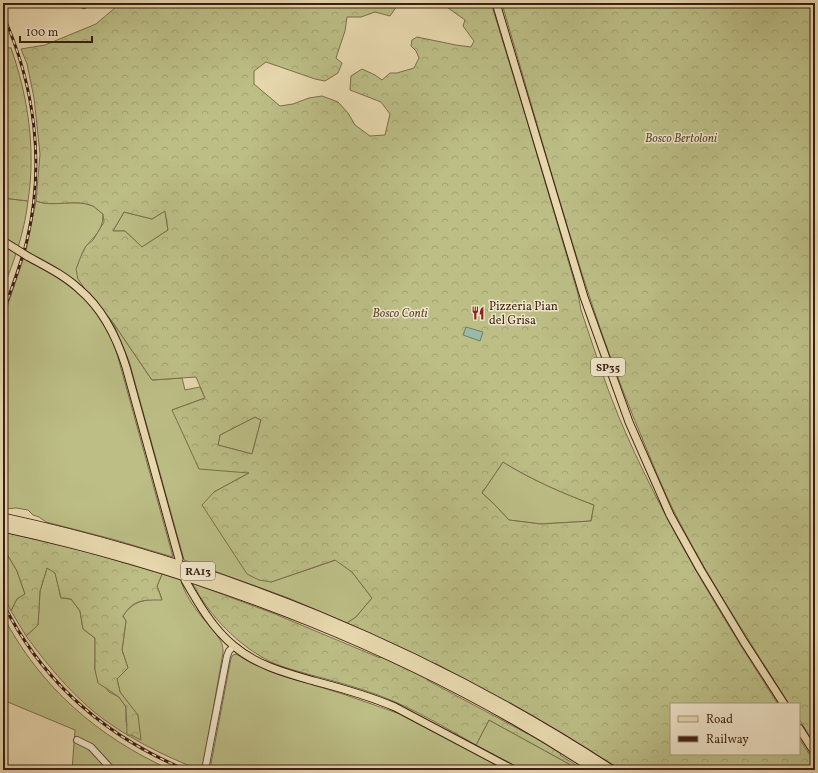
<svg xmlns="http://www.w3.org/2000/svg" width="818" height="773" viewBox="0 0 818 773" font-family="Vollkorn,serif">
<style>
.grass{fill:#bcbe86;stroke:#7c6e4c}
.forest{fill:url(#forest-crowns);stroke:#7c6e4c;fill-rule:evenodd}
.water{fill:url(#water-ripples);stroke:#737c6b}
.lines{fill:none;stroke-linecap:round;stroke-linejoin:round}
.minor-casing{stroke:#664e38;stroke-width:8}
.major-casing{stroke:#3b1f11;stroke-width:9}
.highway-casing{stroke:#3b1f11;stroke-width:11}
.minor{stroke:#f0e6cb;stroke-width:6}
.major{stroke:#e8d9af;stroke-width:7}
.highway{stroke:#e8d9af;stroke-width:9}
.rail-casing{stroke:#3b1f11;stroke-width:3}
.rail{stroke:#f0e6cb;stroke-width:1.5;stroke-dasharray:4.5;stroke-linecap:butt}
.major-bridge-casing{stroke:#3b1f11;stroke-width:9;stroke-linecap:butt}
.major-bridge{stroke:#e8d9af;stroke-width:7}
.labels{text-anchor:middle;stroke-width:3;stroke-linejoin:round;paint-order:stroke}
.shield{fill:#f0e6cb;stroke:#715b49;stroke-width:1}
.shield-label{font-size:11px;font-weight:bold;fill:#3b1f11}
.park-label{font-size:12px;font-style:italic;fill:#5b472e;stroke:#f0e6cb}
.poi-label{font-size:12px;fill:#3b1f11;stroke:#f0e6cb;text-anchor:start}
</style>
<defs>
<pattern id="forest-crowns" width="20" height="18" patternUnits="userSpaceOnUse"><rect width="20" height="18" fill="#bcbe86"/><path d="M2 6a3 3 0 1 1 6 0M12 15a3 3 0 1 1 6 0" fill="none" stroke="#a2a373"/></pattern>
<pattern id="water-ripples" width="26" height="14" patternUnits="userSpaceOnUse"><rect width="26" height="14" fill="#98baa7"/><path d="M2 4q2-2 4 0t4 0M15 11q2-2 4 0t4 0" fill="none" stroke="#849f8f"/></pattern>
</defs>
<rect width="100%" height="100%" fill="#e8d9af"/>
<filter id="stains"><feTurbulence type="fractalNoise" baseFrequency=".005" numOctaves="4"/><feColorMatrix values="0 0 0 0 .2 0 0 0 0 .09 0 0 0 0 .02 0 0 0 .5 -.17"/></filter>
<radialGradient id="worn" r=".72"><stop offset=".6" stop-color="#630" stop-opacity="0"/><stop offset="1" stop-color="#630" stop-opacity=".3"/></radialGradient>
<path class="grass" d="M 3,198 L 28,201 C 24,234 15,258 3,289 L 3,246 L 14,252 L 17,246 L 3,238 Z
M 36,201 C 54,208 75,198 93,206 C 96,208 100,212 103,214 C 104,235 87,239 82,254 C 80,260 85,285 87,292 L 62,272 L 29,253 L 26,260 C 43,269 61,277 76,290 C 92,305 104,324 114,343 L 173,557 L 112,539 L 46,522 L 39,517 L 33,515 L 28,510 L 16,508 L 5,509 L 3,507 L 3,319 L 26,251 Z
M 165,211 L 168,230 L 142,247 L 125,231 L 113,231 L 124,212 L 152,219 Z
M 105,313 L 114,324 L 152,380 L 182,378 L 185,390 L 200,387 L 205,398 L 172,410 L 249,473 L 214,492 L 271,582 L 336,560 L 352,572 L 372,598 L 356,617 L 347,623 L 291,599 L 184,560 L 129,361 L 114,325 Z
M 255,417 L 261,420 L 252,454 L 218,445 L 220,435 Z
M 503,462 C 532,480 562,493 594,505 L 591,521 L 541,524 L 509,520 L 494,504 L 482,493 Z
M 3,547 L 17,571 L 25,594 L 17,599 L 11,611 L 3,594 Z
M 47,568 L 55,572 L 61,598 L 71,599 L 80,611 L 83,629 L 95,638 L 95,670 L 109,692 L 119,697 L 126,707 L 126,722 L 138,716 L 120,692 L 117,679 L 128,668 L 122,650 L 126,621 L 123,616 C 134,600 144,600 162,599 L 157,586 L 162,574 L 181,580 C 184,593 193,606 202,617 C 211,629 224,638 223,653 L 203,767 L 210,769 L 231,658 L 233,655 L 236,654 L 253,664 L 280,675 L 343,694 L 400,714 L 506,770 L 200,770 C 164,756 123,736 93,711 C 67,689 46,663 26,636 L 38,625 L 40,591 Z
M 3,616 C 41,688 98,737 171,770 L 116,770 L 103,755 L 82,745 L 92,752 L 108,770 L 72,770 L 75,730 L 3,700 Z
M 489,720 L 580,770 L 523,770 L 476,745 Z"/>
<path class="forest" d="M 118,3 L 399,3 L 390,16 L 375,12 L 361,17 L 347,17 L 345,31 L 336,58 L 342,63 L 338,73 L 325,81 L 315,79 L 266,62 L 254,71 L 254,84 L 280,106 L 293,104 L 309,98 L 322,96 L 338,102 L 348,113 L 355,125 L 370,136 L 385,135 L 390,114 L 381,102 L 350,90 L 351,76 L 362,69 L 375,75 L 382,80 L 390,73 L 397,73 L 414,68 L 419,58 L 416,51 L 411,46 L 412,40 L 417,37 L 456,45 L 471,47 L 474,41 L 463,26 L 465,20 L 441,3 L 491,3 L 528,124 L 578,294 L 581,310 C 593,345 604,381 618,415 C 661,517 718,611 778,704 L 671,704 L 671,754 L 799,754 L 799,738 L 815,763 L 815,770 L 622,770 L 570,739 L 560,755 L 584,770 L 580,770 L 489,720 L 476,745 C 444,727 413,708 378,695 C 356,687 334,681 311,675 C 298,671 284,668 271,662 C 237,645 210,616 192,583 L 275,614 L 380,658 L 388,642 L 347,623 L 356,617 L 372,598 L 352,572 L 335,560 L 271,582 L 259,580 L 247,574 L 202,505 L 214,492 L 249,473 L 199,469 L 172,410 L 205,398 L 196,377 L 152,380 L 114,324 L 97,302 L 87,292 L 78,279 L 76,269 L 81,256 L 86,246 L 93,240 L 104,222 L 103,214 C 100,212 96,208 93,206 C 75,198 54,208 36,201 L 40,154 L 34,98 L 27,64 L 21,49 L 45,45 L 96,24 L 116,7 ZM 165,211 L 168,230 L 142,247 L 125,231 L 113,231 L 124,212 L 152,219 ZM 255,417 L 261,420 L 252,454 L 218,445 L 220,435 ZM 503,462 C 532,480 562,493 594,505 L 591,521 L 541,524 L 509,520 L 494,504 L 482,493 ZM 435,663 L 536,718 L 537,719 L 528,734 L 427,680 Z
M 508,3 L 815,3 L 815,745 L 799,719 L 799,704 L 789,704 C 752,645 713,586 681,525 C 667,499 656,472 645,445 C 613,370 587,293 564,215 C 543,146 523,76 503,7 Z
M 3,47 L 11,48 C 28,96 36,150 28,201 L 3,198 Z
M 3,532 L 84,551 L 162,574 L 157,586 L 162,600 C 143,600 134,599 123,616 L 126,621 L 122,650 L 128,668 L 117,679 L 120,692 L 138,715 L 141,740 L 131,735 L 127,735 L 126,707 L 119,697 L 98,683 L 95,670 L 95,638 L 83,629 L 80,611 L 71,599 L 61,598 L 55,573 L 47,568 L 40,591 L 38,625 L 26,636 L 11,611 L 17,599 L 25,594 L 17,571 L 3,547 Z"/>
<path class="water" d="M 466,327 L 483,332 L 480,341 L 463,335 Z"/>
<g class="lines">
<g class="minor-casing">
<path id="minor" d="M 84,5 L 87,3
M 77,740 L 91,747 L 112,770
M 205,770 L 227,656 L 229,651 L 234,646"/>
</g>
<g class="major-casing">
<path id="major" d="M 496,3 L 584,297 L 629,422 L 670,515 L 700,569 L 744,642 L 784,704
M 3,241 L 16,249
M 27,256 C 45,266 64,275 79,289 C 103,309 117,338 126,367 L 179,559
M 185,580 C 198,603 213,629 234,646 C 256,665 286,673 314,681 C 341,688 369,696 395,707 L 514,770
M 799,728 L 815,753"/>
</g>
<g class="highway-casing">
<path id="highway" d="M 3,518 C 219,565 426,649 611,770
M 3,527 C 210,572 419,653 596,770"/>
</g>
<use href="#minor" class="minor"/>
<use href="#major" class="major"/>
<use href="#highway" class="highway"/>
<g class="rail-casing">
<path id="rail" d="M 3,15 C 35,86 45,164 27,240 C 21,264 12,288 3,312
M 3,603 C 42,682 105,736 186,770"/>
</g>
<use href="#rail" class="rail"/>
<g class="major-bridge-casing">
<path id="major-bridge" d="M 16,249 L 27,256"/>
</g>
<use href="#major-bridge" class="major-bridge"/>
</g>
<defs>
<g id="restaurant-bare" transform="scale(1.08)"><path d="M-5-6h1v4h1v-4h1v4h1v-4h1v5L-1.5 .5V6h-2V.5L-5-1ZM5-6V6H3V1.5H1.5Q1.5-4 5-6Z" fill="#8f2418" stroke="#f0e6cb" stroke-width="2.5" paint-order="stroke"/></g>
</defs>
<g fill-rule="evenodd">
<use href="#restaurant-bare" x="478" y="313"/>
</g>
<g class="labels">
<g class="shield">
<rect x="591" y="358" width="34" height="18" rx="3"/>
<rect x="181" y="562" width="34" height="18" rx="3"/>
</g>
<g class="shield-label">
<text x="608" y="371">SP35</text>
<text x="198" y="575">RA13</text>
</g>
<g class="park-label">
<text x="681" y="142">Bosco Bertoloni</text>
<text x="400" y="317">Bosco Conti</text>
</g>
<g class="poi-label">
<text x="489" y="310">Pizzeria Pian<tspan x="489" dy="14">del Grisa</tspan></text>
</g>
</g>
<rect width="818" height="773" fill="none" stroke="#e8d9af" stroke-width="16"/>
<rect x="4" y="4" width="810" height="765" fill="none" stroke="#3b1f11" stroke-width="2"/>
<rect x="8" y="8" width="802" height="757" fill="none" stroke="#3b1f11"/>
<rect x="670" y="703" width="130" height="52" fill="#f0e6cb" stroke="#a89681"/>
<rect x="678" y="716" width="20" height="6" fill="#e8d9af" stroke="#a89681"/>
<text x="706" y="723" font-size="12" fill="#3b1f11">Road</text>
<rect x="678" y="736" width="20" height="6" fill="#3b1f11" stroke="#a89681"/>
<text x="706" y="743" font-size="12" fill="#3b1f11">Railway</text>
<path d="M20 36v6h72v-6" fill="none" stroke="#3b1f11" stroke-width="2"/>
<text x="26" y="36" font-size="12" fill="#3b1f11" stroke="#f0e6cb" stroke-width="3" paint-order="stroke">100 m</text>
<rect width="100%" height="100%" filter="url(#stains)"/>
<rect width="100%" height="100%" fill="url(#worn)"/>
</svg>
